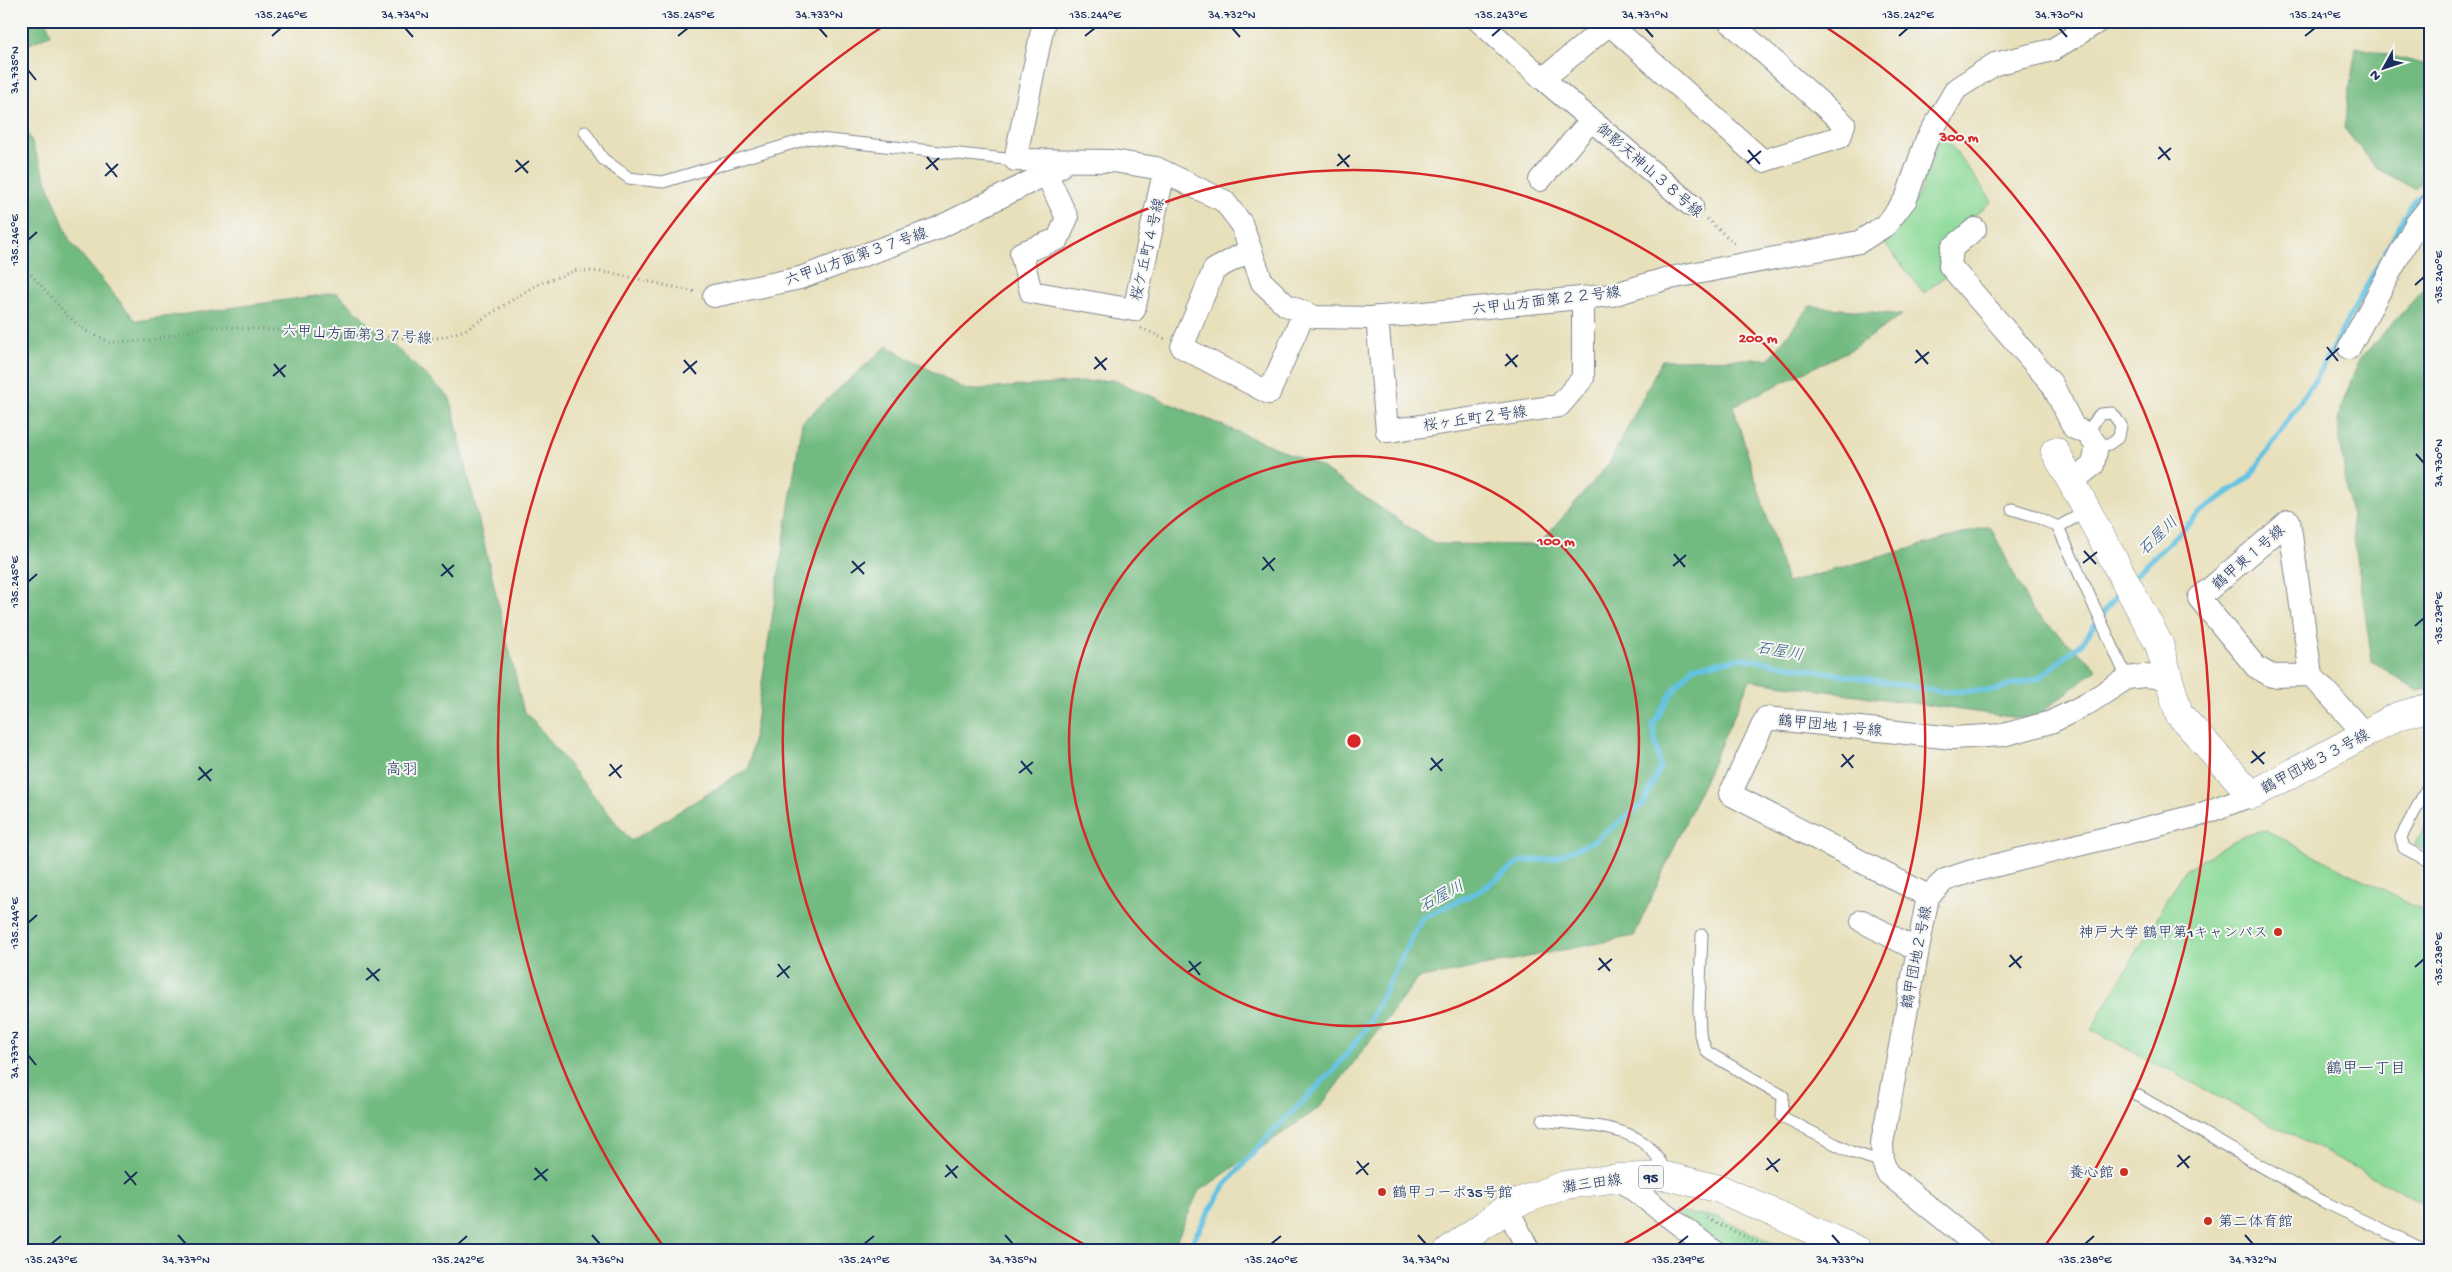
<svg xmlns="http://www.w3.org/2000/svg" width="2452" height="1272" viewBox="0 0 2452 1272" font-family="'Gochi Hand','Klee One',sans-serif">
<style>
.green{fill:#8cda98;stroke:#54847b}
.forest{fill:#71ba80;stroke:#46746f}
.lines{fill:none;stroke-linecap:round;stroke-linejoin:round}
.stream{stroke:#63c2e2;stroke-width:5.5}
.service-casing{stroke:#82888c;stroke-width:13}
.minor-casing{stroke:#82888c;stroke-width:24}
.tertiary-casing{stroke:#82888c;stroke-width:29}
.primary-casing{stroke:#82888c;stroke-width:29}
.path{stroke:#82888c;stroke-width:3;stroke-dasharray:1 4;stroke-linecap:butt}
.service{stroke:#fff;stroke-width:11}
.minor{stroke:#fff;stroke-width:22}
.tertiary{stroke:#fff;stroke-width:28}
.primary{stroke:#fff;stroke-width:28}
.ticks{fill:none;stroke:#1b2f5e;stroke-width:2}
.ring{fill:none;stroke:#d62828;stroke-width:2.5}
.poi-dot{fill:#c8321e;stroke:#f6f6f2;stroke-width:2}
.labels{text-anchor:middle;stroke-width:4;stroke-linejoin:round;paint-order:stroke}
.shield{fill:#f6f6f2;stroke:#5d6b8a;stroke-width:1}
.shield-label{font-size:14px;font-weight:bold;fill:#1b2f5e}
.street-label{font-size:15px;fill:#1b2f5e;stroke:#f6f6f2}
.poi-label{font-size:15px;fill:#1b2f5e;stroke:#f6f6f2;text-anchor:end}
.water-label{font-size:16px;font-style:italic;fill:#315b86;stroke:#f6f6f2}
.neighbourhood-label{font-size:16px;fill:#1b2f5e;stroke:#f6f6f2}
.centre{fill:#d62828;stroke:#f6f6f2;stroke-width:2.5}
.ring-label{font-size:15px;text-anchor:middle;font-weight:bold;fill:#d62828;stroke:#f6f6f2;stroke-width:4;stroke-linejoin:round;paint-order:stroke}
.neatline{fill:none;stroke:#1b2f5e;stroke-width:2}
.ticks-label{font-size:12px;text-anchor:middle;fill:#1b2f5e}
</style>
<rect width="100%" height="100%" fill="#f6f6f2"/>
<filter id="ink" filterUnits="userSpaceOnUse"><feTurbulence type="fractalNoise" baseFrequency=".02" numOctaves="2"/><feDisplacementMap in="SourceGraphic" scale="10" xChannelSelector="R" yChannelSelector="G"/><feConvolveMatrix kernelMatrix="1 2 1 2 8 2 1 2 1" color-interpolation-filters="sRGB"/></filter>
<filter id="wash" filterUnits="userSpaceOnUse"><feTurbulence type="fractalNoise" baseFrequency=".0096" numOctaves="4" result="noise"/><feDisplacementMap in="SourceGraphic" scale="20" xChannelSelector="R" yChannelSelector="G"/><feGaussianBlur stdDeviation="1.12" result="paint"/><feColorMatrix in="noise" values="0 0 0 0 0 0 0 0 0 0 0 0 0 0 0 0 0 1.4 0 .05"/><feComposite in="paint" operator="in"/></filter>
<g filter="url(#wash)">
<rect width="100%" height="100%" fill="#e8e0bb"/>
<path class="green" d="M 1942,133 L 1992,201 L 1943,242 L 1939,267 L 1945,276 L 1924,293 L 1883,241 C 1917,217 1927,170 1942,133 Z
M 2431,815 L 2431,853 L 2415,845 Z
M 2267,831 L 2431,915 L 2431,1207 L 2091,1030 L 2185,870 L 2244,835 Z
M 1674,1212 L 1717,1217 L 1790,1251 L 1728,1251 Z"/>
<path class="forest" d="M 21,21 L 46,21 L 51,34 L 21,48 Z
M 2356,47 L 2431,66 L 2431,171 L 2415,189 L 2376,168 L 2344,128 Z
M 21,115 L 70,241 L 136,321 L 337,293 L 450,398 L 523,709 L 631,841 L 749,768 L 802,422 L 887,346 L 966,390 L 1113,380 L 1317,465 L 1434,544 L 1539,545 L 1610,462 L 1662,360 L 1769,359 L 1810,306 L 1902,315 L 1850,350 L 1733,406 L 1787,583 L 1990,526 L 2031,609 L 2097,669 L 2032,720 L 1750,680 L 1634,936 L 1417,979 L 1320,1107 L 1198,1192 L 1172,1251 L 21,1251 Z
M 2431,281 L 2431,688 L 2417,691 L 2372,661 L 2337,420 L 2358,361 Z"/>
<g class="lines">
<path class="stream" d="M 2132,578 L 2202,511 L 2250,477 L 2316,378 L 2412,204 L 2431,186
M 1193,1251 L 1194,1238 L 1225,1185 L 1272,1132 L 1335,1069 L 1365,1030 L 1422,918 L 1481,890 L 1522,861 L 1552,859 L 1594,841 L 1643,804 L 1660,768 L 1653,725 L 1671,694 L 1693,667 L 1742,658 L 1944,692 L 1994,690 L 2039,678 L 2081,644 L 2120,590"/>
</g>
</g>
<g filter="url(#ink)">
<g class="lines">
<g class="service-casing">
<path id="service" d="M 585,132 L 603,159 L 629,178 L 663,182 L 810,138 L 1015,160
M 2087,433 L 2100,414 L 2112,413 L 2121,425 L 2119,437 L 2109,444 L 2097,446
M 2012,509 L 2035,516 L 2058,527 L 2127,678
M 2058,527 L 2087,511
M 2431,781 L 2401,837 L 2404,848 L 2431,862
M 1702,935 L 1699,1008 L 1700,1035 L 1707,1052 L 1783,1096 L 1782,1117 L 1851,1152 L 1883,1162
M 2137,1095 L 2322,1201 L 2427,1251
M 1543,1120 C 1589,1127 1651,1122 1666,1176"/>
</g>
<g class="minor-casing">
<path id="minor" d="M 1044,21 L 1015,160 L 1113,161 L 1156,168 L 1224,201 L 1241,223 L 1262,282 L 1286,305 L 1315,317 L 1371,318 L 1612,295 L 1665,279 L 1859,242 L 1886,225 L 1906,199 L 1926,141 L 1956,89 L 1995,64 L 2052,50 L 2099,21
M 1479,21 L 1543,79 L 1613,21
M 1606,21 L 1763,161 L 1840,137 L 1844,124 L 1729,21
M 1543,79 L 1692,206
M 1046,173 L 1067,218 L 1058,239 L 1021,253 L 1031,292 L 1134,310 L 1164,172
M 1540,180 L 1591,120
M 1975,229 L 1952,248 L 1950,266 L 2052,384 L 2074,428 L 2087,433 L 2097,446 L 2093,465 L 2072,482
M 1250,250 L 1214,270 L 1182,347 L 1269,393 L 1304,313
M 714,296 L 800,278 L 936,229 L 1060,167
M 1377,317 L 1387,431 L 1559,406 L 1583,378 L 1583,298
M 2349,348 L 2416,224 L 2431,205
M 2311,675 L 2272,676 L 2256,667 L 2199,598 L 2289,521 L 2311,675 L 2365,734
M 1928,896 L 1730,794 L 1766,718 L 1953,738 L 2003,735 L 2051,722 L 2087,704 L 2127,678 L 2144,676 L 2168,678
M 1862,921 L 1917,950
M 1618,1178 L 1714,1251
M 1507,1208 L 1529,1251
M 1983,1251 L 1887,1173 L 1883,1162 L 1882,1143 L 1928,896 L 1945,880 L 1969,872 L 2199,815 L 2252,795"/>
</g>
<g class="tertiary-casing">
<path id="tertiary" d="M 2055,451 L 2159,644 L 2179,714 L 2252,795 L 2398,716 L 2431,707"/>
</g>
<g class="primary-casing">
<path id="primary" d="M 1448,1251 L 1513,1204 L 1565,1185 L 1618,1178 L 1666,1176 L 1720,1189 L 1859,1251"/>
</g>
<path class="path" d="M 1707,219 L 1736,245
M 21,263 L 68,316 L 84,330 L 110,342 L 148,341 L 207,326 L 405,338 L 439,338 L 465,330 L 536,285 L 577,270 L 612,273 L 695,292
M 1141,328 L 1165,339
M 1707,1218 L 1774,1251"/>
<use href="#service" class="service"/>
<use href="#minor" class="minor"/>
<use href="#tertiary" class="tertiary"/>
<use href="#primary" class="primary"/>
</g>
</g>
<path class="ticks" d="M 405,28 L 413,37M 819,28 L 827,37M 1232,28 L 1240,37M 1645,28 L 1653,37M 2059,28 L 2067,37M 272,36 L 281,28M 678,36 L 688,28M 1085,36 L 1095,28M 1492,36 L 1501,28M 1899,36 L 1908,28M 2305,36 L 2315,28M 28,70 L 36,80M 2159,147 L 2170,160M 1748,150 L 1760,164M 1338,154 L 1349,167M 927,157 L 938,170M 2158,159 L 2171,148M 516,160 L 528,173M 106,163 L 117,177M 1747,163 L 1761,151M 1337,166 L 1350,155M 926,169 L 939,158M 515,172 L 529,161M 105,176 L 118,164M 28,240 L 37,232M 2415,285 L 2424,277M 2327,347 L 2338,361M 1916,350 L 1928,364M 1506,354 L 1517,367M 1095,357 L 1106,370M 684,360 L 696,374M 2326,360 L 2339,348M 1915,363 L 1929,352M 274,364 L 285,377M 1505,366 L 1518,355M 1094,369 L 1107,358M 683,373 L 697,361M 273,376 L 286,365M 2416,454 L 2424,463M 2084,551 L 2096,564M 1674,554 L 1685,567M 1263,557 L 1274,571M 852,561 L 864,574M 2083,563 L 2097,552M 442,564 L 453,577M 1673,566 L 1686,555M 1262,570 L 1275,558M 851,573 L 865,562M 441,576 L 454,565M 28,582 L 37,574M 2415,626 L 2424,618M 2252,751 L 2264,764M 1842,754 L 1853,768M 1431,758 L 1442,771M 1021,761 L 1032,774M 2251,763 L 2265,752M 610,764 L 621,778M 199,767 L 211,781M 1841,767 L 1854,755M 1430,770 L 1443,759M 1019,773 L 1033,762M 609,776 L 622,765M 198,780 L 212,769M 28,923 L 37,915M 2010,955 L 2021,968M 1599,958 L 1610,971M 1189,961 L 1200,975M 778,964 L 789,978M 2009,967 L 2022,956M 2415,967 L 2424,959M 367,968 L 379,981M 1598,970 L 1612,959M 1187,973 L 1201,962M 777,977 L 790,966M 366,980 L 380,969M 28,1055 L 36,1065M 2178,1155 L 2189,1168M 1767,1158 L 1778,1172M 1357,1161 L 1368,1175M 946,1165 L 957,1178M 2177,1167 L 2190,1156M 535,1168 L 547,1181M 1766,1170 L 1780,1159M 125,1171 L 136,1185M 1356,1174 L 1369,1163M 945,1177 L 958,1166M 534,1180 L 548,1169M 124,1184 L 137,1172M 178,1235 L 186,1244M 592,1235 L 600,1244M 1005,1235 L 1013,1244M 1418,1235 L 1426,1244M 1832,1235 L 1840,1244M 2245,1235 L 2253,1244M 51,1244 L 61,1236M 458,1244 L 467,1236M 864,1244 L 874,1236M 1271,1244 L 1281,1236M 1678,1244 L 1688,1236M 2085,1244 L 2094,1236"/>
<g class="ring">
<circle cx="1354" cy="741" r="285"/>
<path d="M1095 1250A571 571 0 1 1 1613 1250"/>
<path d="M666 1250A856 856 0 0 1 888 23M1820 23A856 856 0 0 1 2042 1250"/>
</g>
<g class="poi-dot">
<circle cx="2278" cy="932" r="5"/>
<circle cx="2124" cy="1172" r="5"/>
<circle cx="1382" cy="1192" r="5"/>
<circle cx="2208" cy="1221" r="5"/>
</g>
<g class="labels">
<rect class="shield" x="1638.5" y="1165.5" width="25" height="23" rx="4"/>
<g class="shield-label">
<text x="1651" y="1182">95</text>
</g>
<g class="street-label">
<text transform="translate(1650 170) rotate(41)" y="5">御影天神山３８号線</text>
<text transform="translate(1147 249) rotate(-77)" y="5">桜ケ丘町４号線</text>
<text transform="translate(856 256) rotate(-19)" y="5">六甲山方面第３７号線</text>
<text transform="translate(1546 300) rotate(-7)" y="5">六甲山方面第２２号線</text>
<text transform="translate(357 334) rotate(3)" y="5">六甲山方面第３７号線</text>
<text transform="translate(1475 418) rotate(-8)" y="5">桜ヶ丘町２号線</text>
<text transform="translate(2248 557) rotate(-41)" y="5">鶴甲東１号線</text>
<text transform="translate(1830 725) rotate(6)" y="5">鶴甲団地１号線</text>
<text transform="translate(2315 761) rotate(-28)" y="5">鶴甲団地３３号線</text>
<text transform="translate(1916 957) rotate(-79)" y="5">鶴甲団地２号線</text>
<text transform="translate(1592 1183) rotate(-8)" y="5">灘三田線</text>
</g>
<g class="poi-label">
<text x="2268" y="937">神戸大学 鶴甲第1キャンパス</text>
<text x="2114" y="1177">養心館</text>
<text x="1392" y="1197" text-anchor="start">鶴甲コーポ35号館</text>
<text x="2218" y="1226" text-anchor="start">第二体育館</text>
</g>
<g class="water-label">
<text transform="translate(2157 535) rotate(-44)" y="6">石屋川</text>
<text transform="translate(1780 650) rotate(10)" y="6">石屋川</text>
<text transform="translate(1441 895) rotate(-28)" y="6">石屋川</text>
</g>
<g class="neighbourhood-label">
<text x="402" y="774">高羽</text>
<text x="2366" y="1073">鶴甲一丁目</text>
</g>
</g>
<circle cx="1354" cy="741" r="8" class="centre"/>
<g class="ring-label">
<text x="1959" y="141">300 m</text>
<text x="1758" y="342">200 m</text>
<text x="1556" y="545">100 m</text>
</g>
<rect width="2452" height="1272" fill="none" stroke="#f6f6f2" stroke-width="55"/>
<g transform="translate(2384 68) rotate(230)" stroke="#f6f6f2" stroke-width="4" paint-order="stroke">
<path d="M0-4L9 19L0 12L-9 19Z" fill="#1b2f5e"/>
<text y="-8" font-size="14" font-weight="bold" text-anchor="middle" fill="#1b2f5e">N</text>
</g>
<rect x="28" y="28" width="2396" height="1216" class="neatline"/>
<g class="ticks-label">
<text x="281" y="18">135.246°E</text>
<text x="405" y="18">34.734°N</text>
<text x="688" y="18">135.245°E</text>
<text x="819" y="18">34.733°N</text>
<text x="1095" y="18">135.244°E</text>
<text x="1232" y="18">34.732°N</text>
<text x="1501" y="18">135.243°E</text>
<text x="1645" y="18">34.731°N</text>
<text x="1908" y="18">135.242°E</text>
<text x="2059" y="18">34.730°N</text>
<text x="2315" y="18">135.241°E</text>
<text transform="translate(14 70) rotate(-90)" y="4">34.735°N</text>
<text transform="translate(14 240) rotate(-90)" y="4">135.246°E</text>
<text transform="translate(2438 277) rotate(-90)" y="4">135.240°E</text>
<text transform="translate(2438 463) rotate(-90)" y="4">34.730°N</text>
<text transform="translate(14 582) rotate(-90)" y="4">135.245°E</text>
<text transform="translate(2438 618) rotate(-90)" y="4">135.239°E</text>
<text transform="translate(14 923) rotate(-90)" y="4">135.244°E</text>
<text transform="translate(2438 959) rotate(-90)" y="4">135.238°E</text>
<text transform="translate(14 1055) rotate(-90)" y="4">34.737°N</text>
<text x="51" y="1263">135.243°E</text>
<text x="186" y="1263">34.737°N</text>
<text x="458" y="1263">135.242°E</text>
<text x="600" y="1263">34.736°N</text>
<text x="864" y="1263">135.241°E</text>
<text x="1013" y="1263">34.735°N</text>
<text x="1271" y="1263">135.240°E</text>
<text x="1426" y="1263">34.734°N</text>
<text x="1678" y="1263">135.239°E</text>
<text x="1840" y="1263">34.733°N</text>
<text x="2085" y="1263">135.238°E</text>
<text x="2253" y="1263">34.732°N</text>
</g>
</svg>
